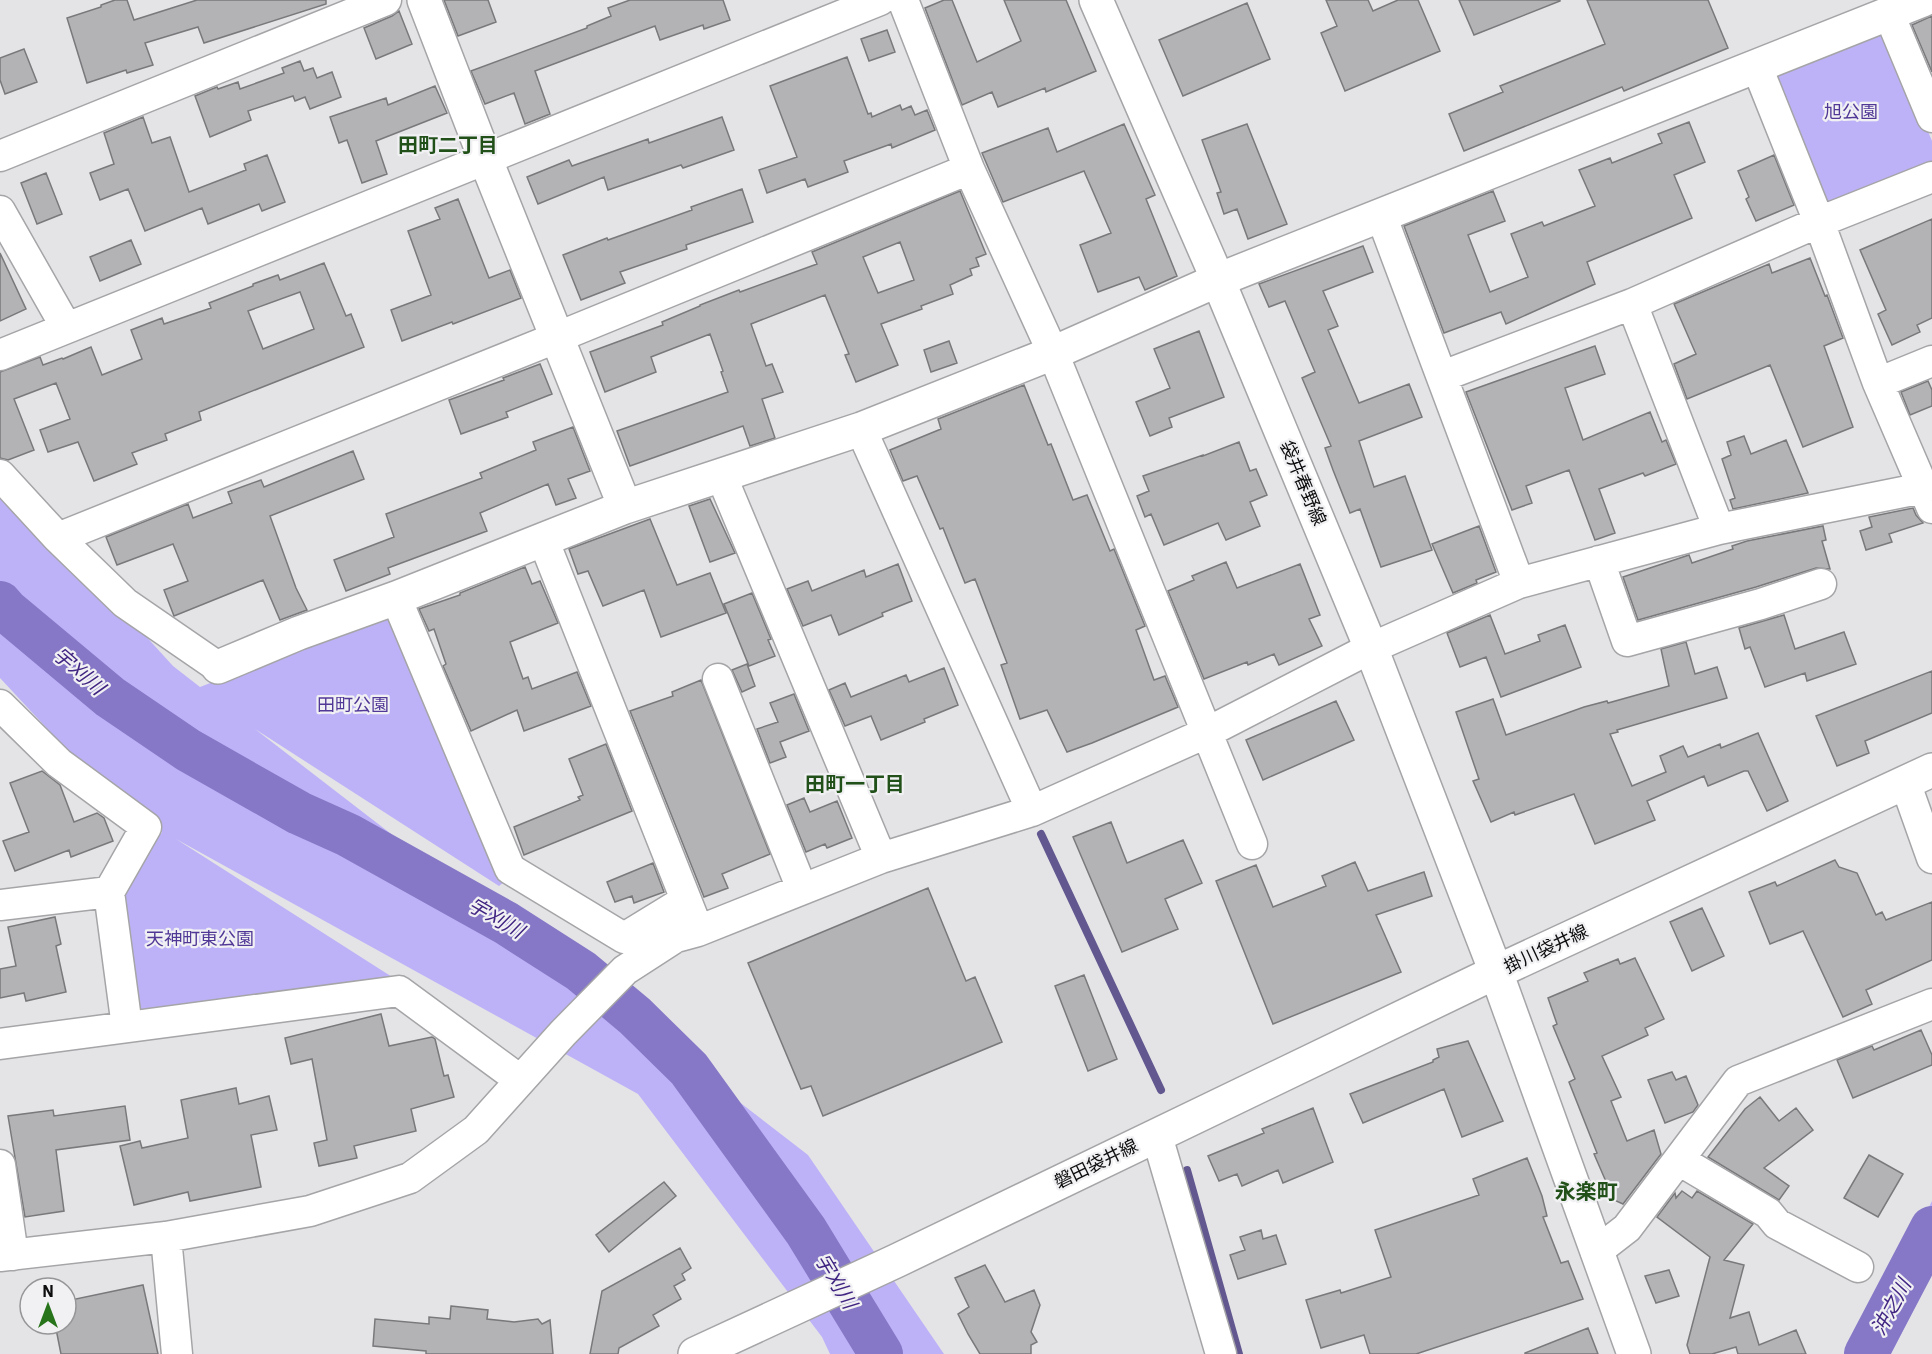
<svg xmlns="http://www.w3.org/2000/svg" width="1932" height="1354" viewBox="0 0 1932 1354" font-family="'IBM Plex Sans','Noto Sans JP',sans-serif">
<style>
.green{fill:#bdb2f7}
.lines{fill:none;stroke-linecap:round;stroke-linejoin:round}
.stream{stroke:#62588f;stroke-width:8}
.river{stroke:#8678c6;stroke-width:44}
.building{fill:#b3b3b6;stroke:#79797c;stroke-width:1.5;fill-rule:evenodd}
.minor-casing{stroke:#a5a5a8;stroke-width:33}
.tertiary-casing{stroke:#a5a5a8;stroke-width:36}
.secondary-casing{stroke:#a5a5a8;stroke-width:36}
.primary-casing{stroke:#a5a5a8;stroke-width:36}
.minor{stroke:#fff;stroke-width:30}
.tertiary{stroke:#fff;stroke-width:33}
.secondary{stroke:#fff;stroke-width:33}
.primary{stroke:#fff;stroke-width:33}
.labels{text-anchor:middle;stroke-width:4.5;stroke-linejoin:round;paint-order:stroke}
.park-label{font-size:18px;fill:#513896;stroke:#f1f1f4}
.street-label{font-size:18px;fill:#0d0d0e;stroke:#f1f1f4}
.neighbourhood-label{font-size:20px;font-weight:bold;fill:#215019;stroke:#f1f1f4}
.water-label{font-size:20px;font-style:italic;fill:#412582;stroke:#f1f1f4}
.quarter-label{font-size:21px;font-weight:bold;fill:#215019;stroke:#f1f1f4}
</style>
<rect width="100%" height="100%" fill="#e4e4e7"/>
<path class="green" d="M 1874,30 L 1887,34 L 1932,141 L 1932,167 L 1834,208 L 1820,201 L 1775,72 Z
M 0,476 L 173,666 L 200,687 L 388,614 L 504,882 L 499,886 L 255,729 L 808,1155 L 944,1354 L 830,1354 L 822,1337 L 638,1094 L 176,839 L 400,982 L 147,1017 L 137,1009 L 120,893 L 162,832 L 121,808 L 0,678 Z
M 1932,1201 L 1932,1273 L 1891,1354 L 1850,1354 L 1883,1298 Z"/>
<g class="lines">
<path class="stream" d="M 1041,834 L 1161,1090
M 1187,1170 L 1239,1354"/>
<path class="river" d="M 0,603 L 7,611 L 110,697 L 188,750 L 299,813 L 348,835 L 506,923 L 581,971 L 635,1016 L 689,1069 L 806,1231 L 881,1354
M 1866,1354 L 1932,1228"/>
</g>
<path class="building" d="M 115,0 L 127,0 L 134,20 L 197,0 L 326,0 L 326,4 L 204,43 L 198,27 L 145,43 L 153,65 L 127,73 L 126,70 L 87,83 L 67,18 L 101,7 L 101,5 Z
M 444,0 L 488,0 L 496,22 L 458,36 Z
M 630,0 L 723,0 L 730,20 L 704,29 L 703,25 L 660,40 L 655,26 L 535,71 L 550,114 L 525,124 L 514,93 L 485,104 L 471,71 L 587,28 L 587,26 L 611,16 L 608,8 Z
M 944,0 L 952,0 L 977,62 L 1021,41 L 1004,0 L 1066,0 L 1096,71 L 1046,92 L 1045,88 L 998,107 L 992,92 L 962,105 L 925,8 Z
M 1326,0 L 1368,0 L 1373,11 L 1398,0 L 1418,0 L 1440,51 L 1345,91 L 1321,33 L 1337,26 Z
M 1459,0 L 1560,0 L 1560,1 L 1474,35 Z
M 1587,0 L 1708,0 L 1728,48 L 1624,91 L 1622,87 L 1464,151 L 1449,114 L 1503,92 L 1500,86 L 1605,44 Z
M 1247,3 L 1270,59 L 1183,96 L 1159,40 Z
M 399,11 L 412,44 L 376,59 L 364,28 L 392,16 Z
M 1932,16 L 1932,72 L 1912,25 Z
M 887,30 L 895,52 L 869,61 L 861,39 Z
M 24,49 L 37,82 L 5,94 L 0,80 L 0,58 Z
M 847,57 L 868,114 L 871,113 L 872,117 L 900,105 L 902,110 L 911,106 L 915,115 L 927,110 L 935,130 L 892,148 L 891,144 L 844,161 L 848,172 L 808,187 L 805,179 L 767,193 L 759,170 L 797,157 L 770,86 Z
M 300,61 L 304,71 L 313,68 L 317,78 L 332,72 L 341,97 L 310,109 L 305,97 L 295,101 L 293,96 L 248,111 L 251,120 L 210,137 L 195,96 L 217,87 L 218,89 L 238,82 L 240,89 L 284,73 L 282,68 Z
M 435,86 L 447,113 L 376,141 L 387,174 L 362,183 L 347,140 L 339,143 L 330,117 L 386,98 L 388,105 Z
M 143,117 L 152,143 L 170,137 L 189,192 L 246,170 L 244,164 L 267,155 L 285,202 L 262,211 L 259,204 L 208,224 L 202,208 L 145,231 L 128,189 L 100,200 L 90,173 L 114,164 L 104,133 Z
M 722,117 L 734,150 L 683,168 L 681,165 L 608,190 L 604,177 L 538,204 L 527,177 L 569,160 L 572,166 L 648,139 L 649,143 Z
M 1689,122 L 1705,162 L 1674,175 L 1692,218 L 1587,262 L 1595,284 L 1506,324 L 1501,312 L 1444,333 L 1404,226 L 1493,191 L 1505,221 L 1468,235 L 1490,292 L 1528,277 L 1511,234 L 1542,222 L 1544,226 L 1595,206 L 1579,170 L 1610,158 L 1612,163 L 1662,143 L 1658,134 Z
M 1124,124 L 1155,195 L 1146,199 L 1177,276 L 1145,290 L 1139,277 L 1098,292 L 1080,245 L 1111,233 L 1084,171 L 1003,202 L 982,153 L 1048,128 L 1057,152 Z
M 1247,124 L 1287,224 L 1248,239 L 1237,209 L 1224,214 L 1217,193 L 1221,192 L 1202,140 Z
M 1774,155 L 1794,205 L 1756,221 L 1746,199 L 1749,197 L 1738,171 Z
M 46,173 L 62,214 L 37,224 L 21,183 Z
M 742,189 L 753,222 L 686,245 L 687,249 L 620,272 L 625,283 L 581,300 L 563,255 L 607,238 L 608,240 L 692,210 L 691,207 Z
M 960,191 L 986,254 L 976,258 L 979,266 L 970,269 L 972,275 L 950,285 L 953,294 L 921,306 L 922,309 L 881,324 L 898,365 L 856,382 L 845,355 L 849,354 L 825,295 L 751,324 L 766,366 L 772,364 L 783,392 L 762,399 L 775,438 L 750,446 L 743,426 L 630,466 L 617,431 L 728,392 L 721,372 L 723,371 L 710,334 L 651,357 L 656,372 L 605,392 L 590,352 L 663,325 L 662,322 L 700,306 L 700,305 L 739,290 L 740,292 L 817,264 L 812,252 ZM 900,242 L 914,280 L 878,293 L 863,257 Z
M 458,199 L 489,278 L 510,270 L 521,298 L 453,324 L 452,322 L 402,341 L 391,310 L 431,295 L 408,231 L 440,219 L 435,208 Z
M 1932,219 L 1932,318 L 1917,325 L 1920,332 L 1892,345 L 1878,314 L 1886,310 L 1860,250 Z
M 131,240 L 141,264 L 100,281 L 90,257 Z
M 1363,246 L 1373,272 L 1323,291 L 1338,326 L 1328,330 L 1359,403 L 1409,384 L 1422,417 L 1359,441 L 1374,487 L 1405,476 L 1432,550 L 1381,567 L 1360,509 L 1350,513 L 1333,470 L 1325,448 L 1331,446 L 1302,378 L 1315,372 L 1285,301 L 1269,307 L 1259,284 Z
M 0,253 L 26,309 L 0,321 Z
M 1810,258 L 1825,296 L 1827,295 L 1843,338 L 1824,346 L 1853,427 L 1803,447 L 1770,365 L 1687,399 L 1674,364 L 1696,354 L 1674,304 L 1769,264 L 1772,273 Z
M 324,263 L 346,316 L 351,314 L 364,347 L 199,412 L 201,420 L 165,434 L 167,440 L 132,453 L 137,464 L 94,481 L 78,442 L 48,452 L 40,430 L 70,419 L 56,383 L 14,399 L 34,450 L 8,460 L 0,458 L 0,372 L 40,357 L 43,365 L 62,358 L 63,359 L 91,347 L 102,375 L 142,359 L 131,330 L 162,318 L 164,324 L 211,308 L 209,303 L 253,286 L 253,284 L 278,275 L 280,280 ZM 300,292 L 314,329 L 263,349 L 248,311 Z
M 1199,331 L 1224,397 L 1169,418 L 1172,427 L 1150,436 L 1136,402 L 1170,388 L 1154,349 Z
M 949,341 L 957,363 L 931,372 L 924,350 Z
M 1595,346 L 1605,374 L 1565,388 L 1583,440 L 1650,412 L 1662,442 L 1666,440 L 1676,464 L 1645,476 L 1643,473 L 1599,489 L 1615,533 L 1595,540 L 1569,470 L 1526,486 L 1532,503 L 1512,510 L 1466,392 Z
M 540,364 L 552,394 L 506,412 L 508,417 L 461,434 L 449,400 L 504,380 L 503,378 Z
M 1928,381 L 1932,390 L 1932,406 L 1910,415 L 1901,392 Z
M 1024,385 L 1048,445 L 1051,444 L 1073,500 L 1087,495 L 1110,551 L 1114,549 L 1145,626 L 1136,630 L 1154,680 L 1165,676 L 1178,707 L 1092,743 L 1067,752 L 1047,710 L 1020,719 L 1001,665 L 1007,663 L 975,579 L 965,583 L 943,528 L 940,529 L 917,476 L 903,481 L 890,450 L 941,429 L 938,419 Z
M 573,427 L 590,471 L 568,479 L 576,498 L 556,505 L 548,484 L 480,513 L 487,531 L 388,568 L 390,574 L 346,591 L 334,560 L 394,537 L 386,514 L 482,478 L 480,473 L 536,450 L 533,442 Z
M 1744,436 L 1751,454 L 1786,440 L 1808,493 L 1733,509 L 1730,500 L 1735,498 L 1722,459 L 1731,455 L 1727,442 Z
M 1239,442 L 1250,471 L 1256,469 L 1267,495 L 1250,502 L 1260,526 L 1226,540 L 1218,523 L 1164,545 L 1151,514 L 1145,517 L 1137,496 L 1149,491 L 1143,476 L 1203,455 L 1203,456 Z
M 353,451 L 364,479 L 270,516 L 296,588 L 307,610 L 280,620 L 263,580 L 174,616 L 164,590 L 188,581 L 173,544 L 117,565 L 106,537 L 188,504 L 193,518 L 232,503 L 228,492 L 261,480 L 264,487 Z
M 710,499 L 735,553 L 710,562 L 689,506 Z
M 1913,508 L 1916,515 L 1923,523 L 1889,534 L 1892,542 L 1866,550 L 1860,531 L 1872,527 L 1869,517 Z
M 650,519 L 677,585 L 710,573 L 726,613 L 661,637 L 644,590 L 603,606 L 588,571 L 578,574 L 569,549 Z
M 1479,526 L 1496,572 L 1476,580 L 1477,583 L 1453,593 L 1432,544 Z
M 1823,526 L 1826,540 L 1822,541 L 1830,569 L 1816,568 L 1756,587 L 1638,620 L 1623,577 L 1689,555 L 1692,563 L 1733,549 L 1732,546 L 1747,541 Z
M 1226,562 L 1237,588 L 1300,564 L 1320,615 L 1309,619 L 1322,646 L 1279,665 L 1274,654 L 1248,665 L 1247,662 L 1204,679 L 1168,591 L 1194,580 L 1192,576 Z
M 898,564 L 912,601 L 882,613 L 883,616 L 839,635 L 831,615 L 803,626 L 787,589 L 808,581 L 812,591 L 864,570 L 866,577 Z
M 525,567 L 532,584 L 540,581 L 558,623 L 510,642 L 523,679 L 528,677 L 532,689 L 577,672 L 591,706 L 524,731 L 517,710 L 471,731 L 443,666 L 446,664 L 434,629 L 429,631 L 419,609 L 460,595 L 460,593 Z
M 752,593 L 771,639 L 768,640 L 775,656 L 749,666 L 724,604 Z
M 1490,615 L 1505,654 L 1540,641 L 1538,635 L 1565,625 L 1581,667 L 1501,697 L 1486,657 L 1460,667 L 1447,633 Z
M 1784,615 L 1795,649 L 1844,632 L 1856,664 L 1807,681 L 1805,673 L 1765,687 L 1750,647 L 1745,649 L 1739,628 Z
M 1686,642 L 1695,674 L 1717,667 L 1727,698 L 1617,730 L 1618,732 L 1610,734 L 1632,786 L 1666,772 L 1660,756 L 1683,746 L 1688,757 L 1720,744 L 1721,748 L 1758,733 L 1788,801 L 1767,811 L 1748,771 L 1744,771 L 1708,786 L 1704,776 L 1647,801 L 1655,820 L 1595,844 L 1574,794 L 1515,815 L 1514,812 L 1491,822 L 1473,781 L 1479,779 L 1456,712 L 1493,699 L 1506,735 L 1584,707 L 1607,701 L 1608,703 L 1669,686 L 1661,649 Z
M 747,664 L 755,686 L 742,692 L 732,670 Z
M 944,668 L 958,705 L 924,719 L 925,722 L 881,740 L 871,716 L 845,726 L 829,690 L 845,683 L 851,697 L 906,675 L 909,682 Z
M 1932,671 L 1932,713 L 1865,741 L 1869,753 L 1837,766 L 1816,716 Z
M 701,680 L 770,854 L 722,874 L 728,888 L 704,897 L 630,711 L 673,696 L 672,692 Z
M 794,694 L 809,731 L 780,742 L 786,757 L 770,763 L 757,729 L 778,722 L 770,703 Z
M 1336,701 L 1354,740 L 1263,780 L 1246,740 Z
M 606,744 L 632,811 L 524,855 L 514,827 L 580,800 L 578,797 L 583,795 L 569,759 Z
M 42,771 L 60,785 L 74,822 L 97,813 L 104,818 L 113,841 L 71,857 L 69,850 L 15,871 L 3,841 L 29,832 L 10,783 Z
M 804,798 L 810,812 L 837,801 L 852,838 L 827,848 L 825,844 L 806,852 L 787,805 Z
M 1111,822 L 1127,863 L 1183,840 L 1202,883 L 1165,899 L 1178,929 L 1122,952 L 1073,837 Z
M 1835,860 L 1839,867 L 1857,873 L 1876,915 L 1882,912 L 1886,920 L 1932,902 L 1932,960 L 1866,990 L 1872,1004 L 1843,1017 L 1803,931 L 1770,944 L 1749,892 L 1775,882 L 1777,886 Z
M 1355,862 L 1368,891 L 1424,872 L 1432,896 L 1376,915 L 1401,972 L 1273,1024 L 1216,881 L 1256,865 L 1273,907 L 1326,886 L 1322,876 Z
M 653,863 L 664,892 L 634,903 L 632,896 L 615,902 L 607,882 Z
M 928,888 L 966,981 L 975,977 L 1002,1042 L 823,1116 L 811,1086 L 801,1089 L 748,963 Z
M 1702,908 L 1724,956 L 1692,971 L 1670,922 Z
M 55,917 L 61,944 L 56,946 L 66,992 L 26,1001 L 24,993 L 0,998 L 0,969 L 16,966 L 8,927 Z
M 1635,958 L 1664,1019 L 1645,1028 L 1648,1035 L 1602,1056 L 1621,1097 L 1611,1101 L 1627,1141 L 1654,1130 L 1661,1154 L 1623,1204 L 1614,1200 L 1594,1154 L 1597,1153 L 1569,1082 L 1575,1079 L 1553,1026 L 1557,1024 L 1548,998 L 1588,981 L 1584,973 L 1618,959 L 1620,964 Z
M 1084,975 L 1117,1059 L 1088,1071 L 1055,986 Z
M 381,1014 L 389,1046 L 432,1037 L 435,1039 L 444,1076 L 448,1075 L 454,1097 L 411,1109 L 416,1131 L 354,1146 L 357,1158 L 319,1166 L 314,1143 L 327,1140 L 312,1059 L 291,1064 L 285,1038 Z
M 1921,1030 L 1932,1055 L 1932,1065 L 1853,1098 L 1837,1060 L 1872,1046 L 1874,1050 Z
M 1468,1041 L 1503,1121 L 1462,1137 L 1444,1089 L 1363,1123 L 1350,1094 L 1433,1062 L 1433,1060 L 1439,1057 L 1437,1049 Z
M 1672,1072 L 1676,1080 L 1686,1076 L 1698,1105 L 1693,1112 L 1665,1123 L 1648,1080 Z
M 236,1088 L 239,1104 L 269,1096 L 277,1130 L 251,1135 L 261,1187 L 190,1201 L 188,1192 L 134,1205 L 120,1146 L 140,1141 L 142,1148 L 188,1138 L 181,1100 Z
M 1760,1097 L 1779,1121 L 1796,1108 L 1813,1130 L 1764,1168 L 1789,1186 L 1779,1200 L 1708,1157 L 1745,1109 Z
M 125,1106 L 130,1140 L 56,1150 L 64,1211 L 25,1217 L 8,1116 L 53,1110 L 54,1116 Z
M 1313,1108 L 1333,1162 L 1283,1183 L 1278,1170 L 1242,1186 L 1237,1174 L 1219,1181 L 1208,1156 L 1264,1133 L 1262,1129 Z
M 1869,1155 L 1903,1174 L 1878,1217 L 1844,1198 Z
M 1527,1158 L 1542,1196 L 1547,1216 L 1543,1217 L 1561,1263 L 1568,1261 L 1583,1299 L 1416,1354 L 1370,1354 L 1364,1335 L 1321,1348 L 1306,1300 L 1340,1290 L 1341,1293 L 1391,1277 L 1375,1230 L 1479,1195 L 1473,1179 Z
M 664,1182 L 676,1196 L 609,1252 L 596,1235 Z
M 1682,1191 L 1692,1198 L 1697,1191 L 1753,1224 L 1724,1260 L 1744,1265 L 1730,1318 L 1749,1312 L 1759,1345 L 1796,1330 L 1806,1354 L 1738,1354 L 1736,1347 L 1712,1354 L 1690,1354 L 1687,1345 L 1710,1257 L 1657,1217 L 1675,1193 L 1676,1198 Z
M 1261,1230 L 1263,1239 L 1276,1235 L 1286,1264 L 1238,1279 L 1230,1255 L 1245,1250 L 1240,1237 Z
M 680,1248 L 691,1268 L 682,1274 L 685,1280 L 674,1286 L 681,1299 L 653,1315 L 659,1326 L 619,1348 L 618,1354 L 590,1354 L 602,1291 Z
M 985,1265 L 1005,1302 L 1034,1290 L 1040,1305 L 1031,1332 L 1037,1342 L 1031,1345 L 1031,1354 L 980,1354 L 968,1334 L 958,1314 L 969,1307 L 955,1278 Z
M 1669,1270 L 1679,1296 L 1656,1303 L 1645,1276 Z
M 143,1285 L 158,1354 L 61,1354 L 55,1324 L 66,1324 L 66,1301 Z
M 451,1306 L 488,1310 L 487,1319 L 514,1322 L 538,1319 L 542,1324 L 550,1320 L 553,1354 L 426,1354 L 426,1351 L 373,1346 L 375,1319 L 429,1324 L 429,1317 L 450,1319 Z
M 1588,1328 L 1598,1354 L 1525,1354 L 1525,1353 Z"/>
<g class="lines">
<g class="minor-casing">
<path id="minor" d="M 903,0 L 969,169 L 1053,353 L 1252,844
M 1889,14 L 1932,117
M 1757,67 L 1819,222 L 1878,383 L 1932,508
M 0,156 L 386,0
M 0,211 L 66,327
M 1381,215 L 1519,583
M 0,355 L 880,0
M 1443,376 L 1632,304
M 1878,383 L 1932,361
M 861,429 L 1032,811
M 0,475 L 58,538 L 125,603 L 218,667
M 721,475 L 881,858
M 1719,529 L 1632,304 L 1819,222 L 1932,177
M 58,538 L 558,337 L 969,169
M 543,539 L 694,920
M 1599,561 L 1627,641 L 1761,604 L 1821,584
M 396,598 L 510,869 L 624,938 L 686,900
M 718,679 L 802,889
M 0,705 L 59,763 L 146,827 L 109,892 L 127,1027
M 1905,782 L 1932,858
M 0,905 L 109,892
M 0,1044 L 399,991 L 520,1080
M 1157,1136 L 1221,1354
M 1679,1160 L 1768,1213 L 1777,1224 L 1858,1267
M 0,1165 L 13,1255
M 166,1237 L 177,1354
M 1596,1252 L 1627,1228 L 1738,1081 L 1932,1004
M 0,1256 L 166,1237 L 310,1211 L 410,1178 L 476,1130 L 563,1033 L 625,970 L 676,937 L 698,931 L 881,858 L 1032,811 L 1206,733 L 1371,648 L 1519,583 L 1719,529 L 1923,488"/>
</g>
<g class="tertiary-casing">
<path id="tertiary" d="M 424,0 L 485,158 L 625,507
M 218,667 L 299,633 L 396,598 L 625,507 L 861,429 L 1053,353 L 1218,280 L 1923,0"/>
</g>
<g class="secondary-casing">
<path id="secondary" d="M 1496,972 L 1634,1354
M 695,1354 L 896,1261 L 1496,972 L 1932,770"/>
</g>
<g class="primary-casing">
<path id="primary" d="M 1096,0 L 1218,280 L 1371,648 L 1496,972"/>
</g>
<use href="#minor" class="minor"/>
<use href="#tertiary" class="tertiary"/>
<use href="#secondary" class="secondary"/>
<use href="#primary" class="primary"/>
</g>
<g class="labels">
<g class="park-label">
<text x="1851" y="118">旭公園</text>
<text x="353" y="711">田町公園</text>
<text x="200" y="945">天神町東公園</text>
</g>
<g class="street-label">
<text transform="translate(1303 483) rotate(67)" y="6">袋井春野線</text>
<text transform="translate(1546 949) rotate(-25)" y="6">掛川袋井線</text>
<text transform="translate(1096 1164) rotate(-26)" y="6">磐田袋井線</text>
</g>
<g class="neighbourhood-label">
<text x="448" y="152">田町二丁目</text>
<text x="855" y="791">田町一丁目</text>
</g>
<g class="water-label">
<text transform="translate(79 671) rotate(41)" y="7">宇刈川</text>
<text transform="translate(496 918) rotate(30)" y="7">宇刈川</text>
<text transform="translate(836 1281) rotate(59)" y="7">宇刈川</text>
<text transform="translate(1891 1307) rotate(-62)" y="7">沖之川</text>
</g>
<g class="quarter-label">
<text x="1586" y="1199">永楽町</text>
</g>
</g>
<g transform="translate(48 1306)"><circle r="28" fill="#f1f1f4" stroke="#969698" stroke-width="1.5"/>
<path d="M0-4.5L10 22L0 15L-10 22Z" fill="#27741a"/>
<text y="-9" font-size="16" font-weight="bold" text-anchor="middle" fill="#0d0d0e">N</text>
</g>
</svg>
